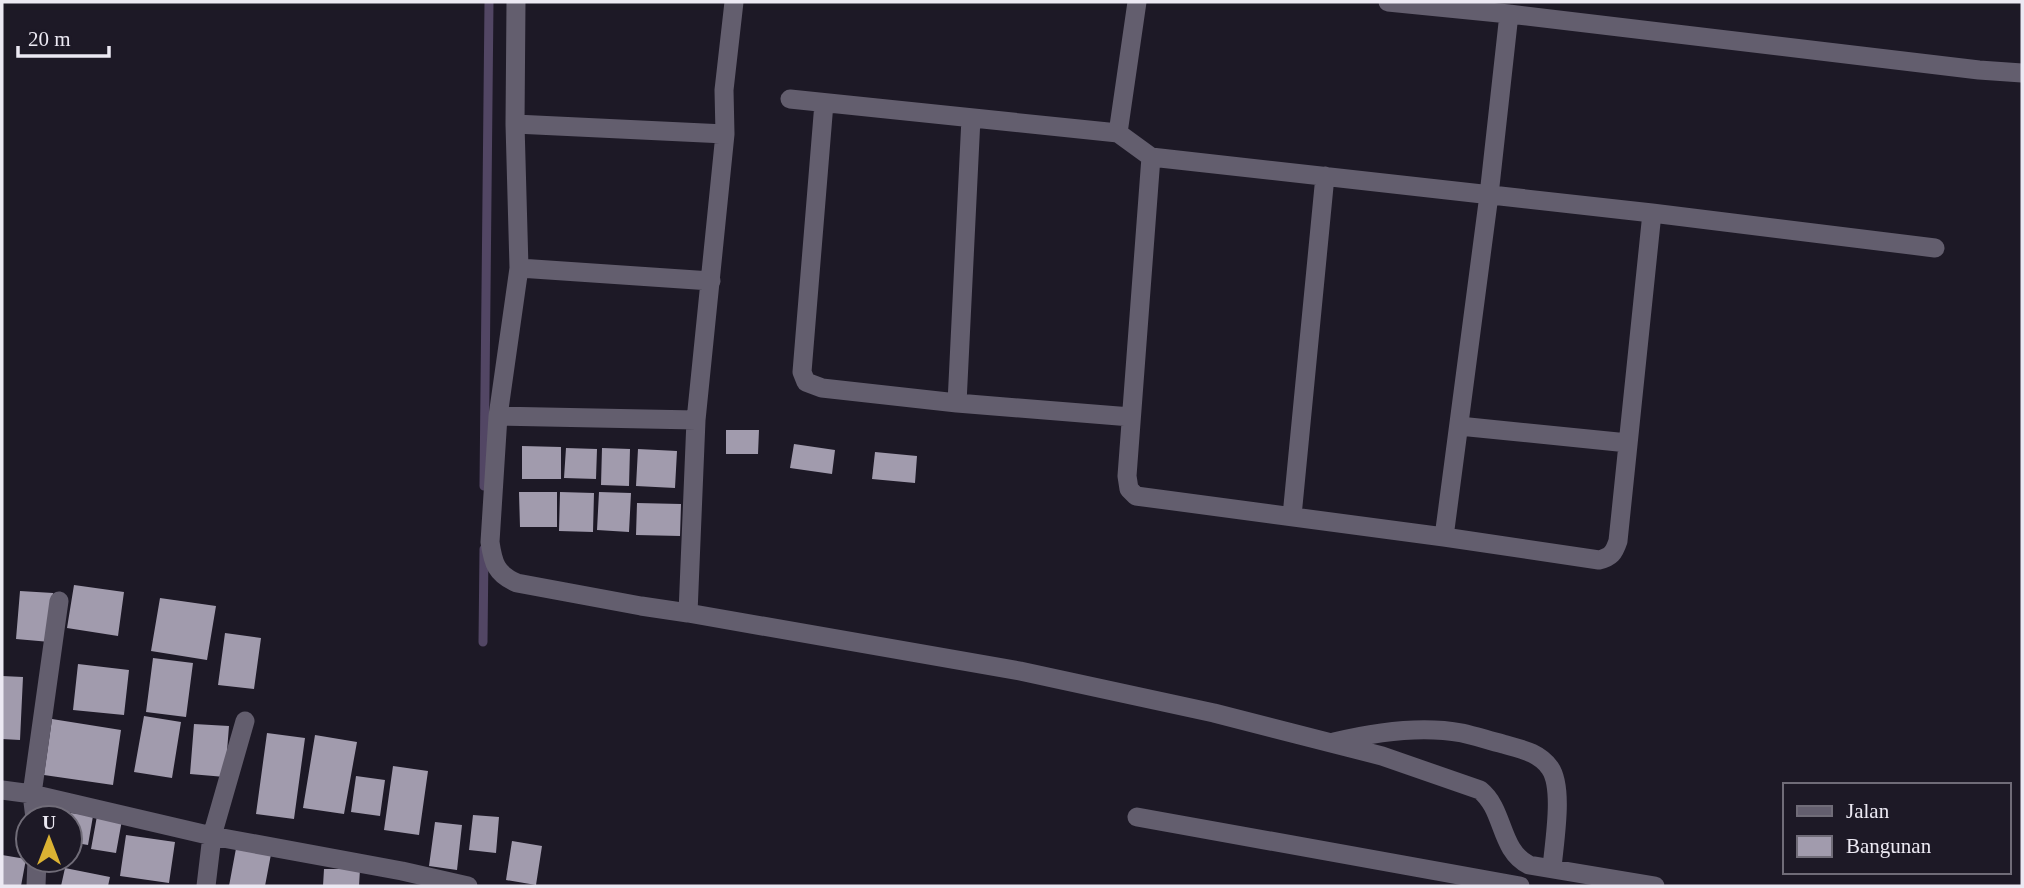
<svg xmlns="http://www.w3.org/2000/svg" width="2024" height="888" viewBox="0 0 2024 888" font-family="'Times New Roman',serif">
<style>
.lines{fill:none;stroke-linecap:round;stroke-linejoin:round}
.stream{stroke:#524664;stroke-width:9}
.building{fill:#a19bad}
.minor{stroke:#635e6e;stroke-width:19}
</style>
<rect width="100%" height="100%" fill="#1d1926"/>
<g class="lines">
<path class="stream" d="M 484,486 L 489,2
M 483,642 L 484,549"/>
</g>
<path class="building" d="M 726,430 L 759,430 L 758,454 L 726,454 Z
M 794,444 L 835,450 L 832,474 L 790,468 Z
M 522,446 L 561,447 L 561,479 L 522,479 Z
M 566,448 L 597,449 L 596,479 L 564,478 Z
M 602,448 L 630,449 L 629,486 L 601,485 Z
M 638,449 L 677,451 L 675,488 L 636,486 Z
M 875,452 L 917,456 L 915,483 L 872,479 Z
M 519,492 L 557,492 L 557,527 L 520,527 Z
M 560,492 L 594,493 L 593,532 L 559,531 Z
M 599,492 L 631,493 L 629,532 L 597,530 Z
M 637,503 L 681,504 L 680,536 L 636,535 Z
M 74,585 L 124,592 L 118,636 L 67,628 Z
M 20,591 L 53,593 L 50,642 L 16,639 Z
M 160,598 L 216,606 L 207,660 L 151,651 Z
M 225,633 L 261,638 L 254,689 L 218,685 Z
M 153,658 L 193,663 L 186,717 L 146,712 Z
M 78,664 L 129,670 L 124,715 L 73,710 Z
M 2,676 L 23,677 L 20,740 L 2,739 Z
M 144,716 L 181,722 L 172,778 L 134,772 Z
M 52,719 L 121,730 L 113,785 L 44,775 Z
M 194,724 L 229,726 L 225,777 L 190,774 Z
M 267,733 L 305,738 L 294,819 L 256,814 Z
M 315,735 L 357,742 L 344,814 L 303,808 Z
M 393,766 L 428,771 L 419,835 L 384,830 Z
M 356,776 L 385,780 L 380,816 L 351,812 Z
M 71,813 L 93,816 L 88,845 L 70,842 Z
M 473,815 L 499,817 L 496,853 L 469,850 Z
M 97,816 L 122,820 L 116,853 L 91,849 Z
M 435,822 L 462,825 L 457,870 L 429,866 Z
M 126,835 L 175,842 L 169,883 L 120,876 Z
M 512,841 L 542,846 L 536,885 L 506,880 Z
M 237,843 L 272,849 L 265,886 L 229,886 Z
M 2,855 L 26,859 L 21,886 L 2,886 Z
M 65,868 L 110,877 L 108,886 L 61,886 Z
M 324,869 L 360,869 L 359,886 L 323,886 Z"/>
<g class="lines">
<path class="minor" d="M 516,2 L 515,124 L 519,268 L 498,416 L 490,542 C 493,563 496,574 517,583 L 641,606 L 688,613 L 1020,671 L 1214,713 L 1382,756 L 1480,790 C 1505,810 1499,850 1529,865 L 1655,886
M 1388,2 L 1509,14 L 1979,70 L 2022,73
M 790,99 L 1118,133 L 1137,2
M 824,103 L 802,372 L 806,382 L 822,388 L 957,403 L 1131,417
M 515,124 L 725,134
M 1118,133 L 1151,157 L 1652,213 L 1935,248
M 1151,157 L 1127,476 L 1129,489 L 1136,496 L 1444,537 L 1599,560 C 1611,557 1614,553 1618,541 L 1652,213
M 519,268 L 711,281
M 957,403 L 971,118
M 498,416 L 696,420
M 1459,426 L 1628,443
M 1292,516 L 1325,176
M 1444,537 L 1489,195 L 1509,14
M 688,613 L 696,420 L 725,134 L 724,90 L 734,2
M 1334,742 C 1375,732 1420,725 1462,733 C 1476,736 1490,741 1503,744 C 1520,749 1539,752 1550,768 C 1564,788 1554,843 1552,868
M 2,790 L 32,794 L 212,836 L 402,871 L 468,886
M 1137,817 L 1520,886
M 35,818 L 32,794 L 59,601
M 36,886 L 37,860
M 206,886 L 212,836 L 245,721"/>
</g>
<rect width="2024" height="888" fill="none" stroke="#ece9f3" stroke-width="7"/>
<rect x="1783" y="783" width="228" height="91" fill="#1d1926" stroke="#706c78" stroke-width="2"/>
<rect x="1797" y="806" width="35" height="10" fill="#635e6e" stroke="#706c78" stroke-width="2"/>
<text x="1846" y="818" font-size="21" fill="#ece9f3">Jalan</text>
<rect x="1797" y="836" width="35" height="21" fill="#a19bad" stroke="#706c78" stroke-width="2"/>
<text x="1846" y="853" font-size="21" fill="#ece9f3">Bangunan</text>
<g transform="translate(49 839)"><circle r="33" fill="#1d1926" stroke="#706c78" stroke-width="2"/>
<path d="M0-5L12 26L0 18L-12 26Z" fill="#dbb233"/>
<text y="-10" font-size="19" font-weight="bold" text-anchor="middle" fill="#ece9f3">U</text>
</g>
<path d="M18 46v10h91v-10" fill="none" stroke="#ece9f3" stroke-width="3.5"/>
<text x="28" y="46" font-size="21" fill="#ece9f3" stroke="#1d1926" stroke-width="5" paint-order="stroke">20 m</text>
</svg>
